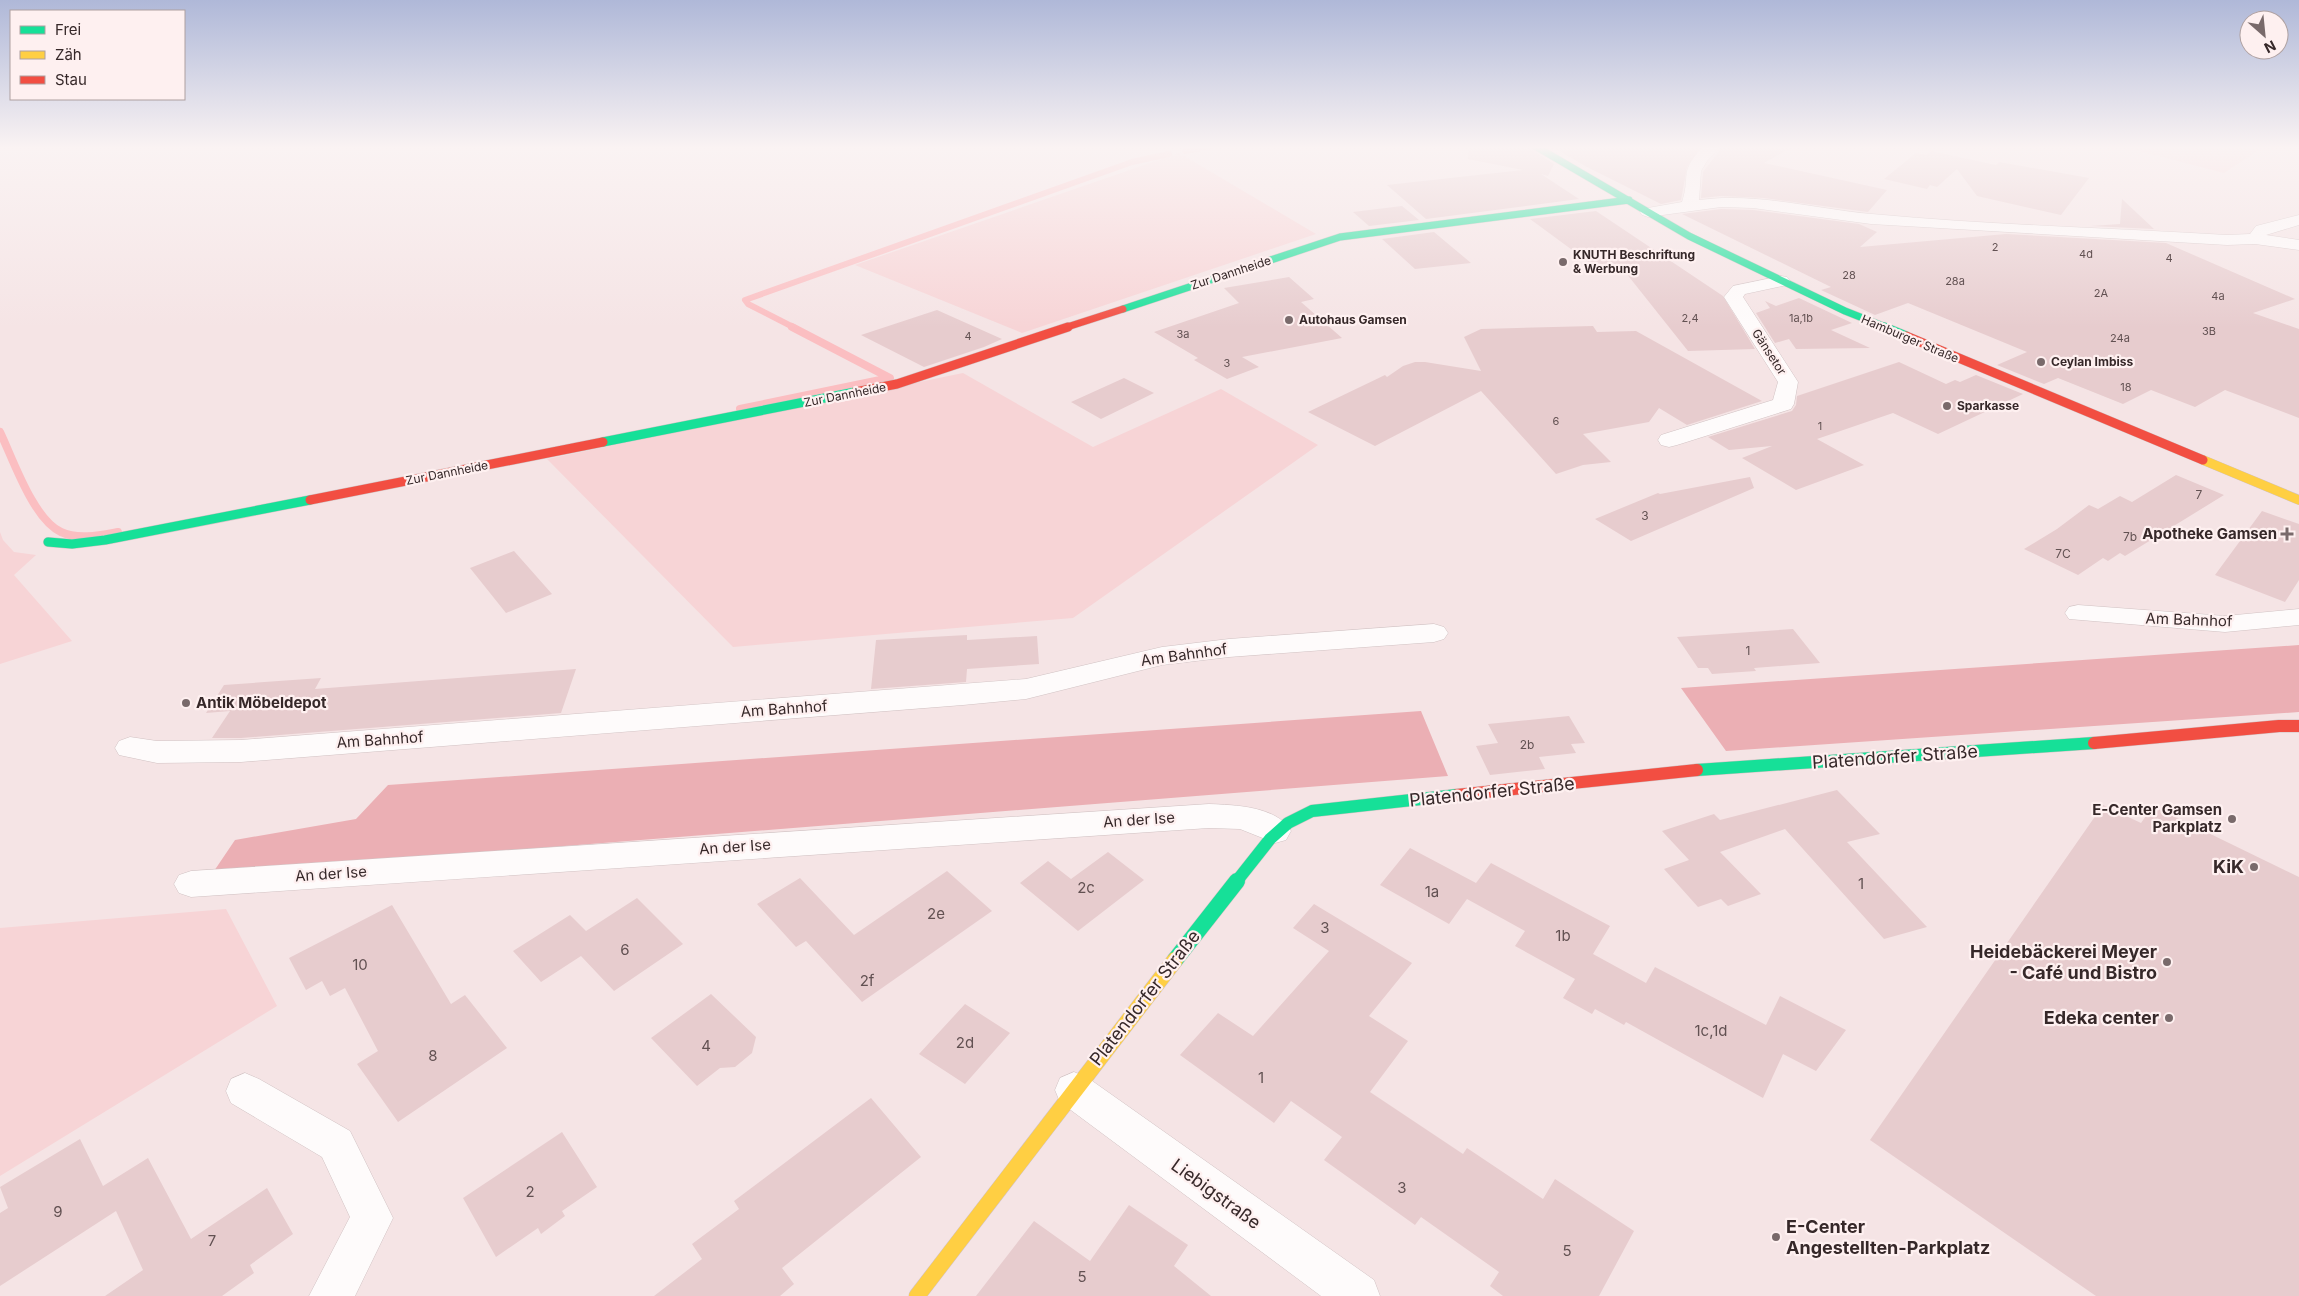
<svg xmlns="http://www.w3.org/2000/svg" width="2299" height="1296" viewBox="0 0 2299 1296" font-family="Inter,sans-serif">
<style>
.green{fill:#f7d4d6}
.forest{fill:#ebafb4}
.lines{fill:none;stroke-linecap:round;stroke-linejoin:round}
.stream-far1{stroke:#fbbec1;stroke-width:6}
.stream{stroke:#fbbec1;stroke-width:8}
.building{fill:#e7ccce}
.street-casing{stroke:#d1c2c3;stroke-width:1}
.fast-far3-casing{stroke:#d1c2c3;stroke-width:8}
.fast-far2-casing{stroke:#d1c2c3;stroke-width:10}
.fast-far1-casing{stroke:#d1c2c3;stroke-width:13}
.fast-casing{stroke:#d1c2c3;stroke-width:17}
.slow-far1-casing{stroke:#d1c2c3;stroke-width:10}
.slow-casing{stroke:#d1c2c3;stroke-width:17}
.jam-far2-casing{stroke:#d1c2c3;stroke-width:8}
.jam-far1-casing{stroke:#d1c2c3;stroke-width:10}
.jam-casing{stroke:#d1c2c3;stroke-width:13}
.street{fill:#fefbfb;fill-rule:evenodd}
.fast-far3{stroke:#16e098;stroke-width:7}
.fast-far2{stroke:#16e098;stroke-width:9}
.fast-far1{stroke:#16e098;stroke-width:12}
.fast{stroke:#16e098;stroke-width:16}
.slow-far1{stroke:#ffcf43;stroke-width:9}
.slow{stroke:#ffcf43;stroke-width:16}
.jam-far2{stroke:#f24e42;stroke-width:7}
.jam-far1{stroke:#f24e42;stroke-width:9}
.jam{stroke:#f24e42;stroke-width:12}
.poi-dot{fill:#796a6b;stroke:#fef0f0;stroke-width:2}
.labels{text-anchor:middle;stroke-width:4.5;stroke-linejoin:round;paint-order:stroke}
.far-number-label{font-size:11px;fill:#625152}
.far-poi-label{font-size:12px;font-weight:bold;fill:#362829;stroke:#fef0f0;text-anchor:start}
.far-street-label{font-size:12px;fill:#362829;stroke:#fef0f0}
.number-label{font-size:12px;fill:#625152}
.poi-label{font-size:15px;font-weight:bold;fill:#362829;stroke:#fef0f0;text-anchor:end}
.street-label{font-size:15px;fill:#362829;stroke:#fef0f0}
.near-number-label{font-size:15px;fill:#625152}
.near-street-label{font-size:18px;fill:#362829;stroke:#fef0f0}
.near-poi-label{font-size:18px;font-weight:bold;fill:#362829;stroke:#fef0f0;text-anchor:end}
</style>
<rect width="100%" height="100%" fill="#f5e4e5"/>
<path class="green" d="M 2120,146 L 2265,146 L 2224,173 Z
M 1179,153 L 1316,234 L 1022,333 L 855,265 Z
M 963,373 L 1093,447 L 1221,389 L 1318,445 L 1073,618 L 733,647 L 547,459 Z
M 0,532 L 3,540 L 14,552 L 36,555 L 14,575 L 72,641 L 0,664 Z
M 226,909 L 277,1006 L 0,1176 L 0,928 Z"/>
<path class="forest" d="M 2299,645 L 2299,712 L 1726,751 L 1681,688 Z
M 1421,711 L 1448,776 L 212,874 L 235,840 L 356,819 L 388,785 Z"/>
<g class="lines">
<path class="stream-far1" d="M 1185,151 L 1211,146
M 795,328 L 748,304 L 745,300 L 1132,162 L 1169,154"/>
<path class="stream" d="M 740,409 L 890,378 L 792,327
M 0,432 C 13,459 33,519 61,532 C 78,540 101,535 118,532"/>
</g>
<path class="building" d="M 1469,146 L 1526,146 L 1554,164 L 1548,176 L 1541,174 L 1579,199 L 1426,219 L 1387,185 L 1523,170 L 1468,159 Z
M 1551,146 L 1702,146 L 1687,167 L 1681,200 L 1661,204 L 1585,166 Z
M 1723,146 L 1794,146 L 1764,163 L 1887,190 L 1868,212 L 1764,198 L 1721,196 L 1701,198 L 1703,172 Z
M 1931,151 L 1996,165 L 1999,162 L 2089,178 L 2061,215 L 1977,196 L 1957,169 L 1937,187 L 1930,185 L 1927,189 L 1884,179 L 1916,153 L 1926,155 Z
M 2122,199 L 2154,229 L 2091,226 L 2120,224 Z
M 1402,206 L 1419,220 L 1369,226 L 1353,212 Z
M 1721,209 L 1753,210 L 1859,224 L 1877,232 L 1860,247 L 2006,234 L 2166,243 L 2295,299 L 2253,313 L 2299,329 L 2299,418 L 2225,390 L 2195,407 L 2151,390 L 2123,404 L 2058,378 L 2044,384 L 1997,365 L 2027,352 L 1908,303 L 1875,315 L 1821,290 L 1831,287 L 1682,214 Z
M 1596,211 L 1723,296 L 1755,349 L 1688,351 L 1626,273 L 1613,263 L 1594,266 L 1530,219 Z
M 1434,232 L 1471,263 L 1415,269 L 1382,239 Z
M 1289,277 L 1314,299 L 1301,302 L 1342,338 L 1242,357 L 1259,367 L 1227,379 L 1194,360 L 1198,358 L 1154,332 L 1239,303 L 1224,288 Z
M 1799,298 L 1852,323 L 1831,330 L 1870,348 L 1796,349 L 1789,339 L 1775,343 L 1756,313 L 1770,308 L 1765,301 L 1776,306 Z
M 937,310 L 1002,339 L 984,347 L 924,367 L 861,335 Z
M 1593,326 L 1597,332 L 1636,331 L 1762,401 L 1687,425 L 1659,408 L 1649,422 L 1583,434 L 1611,462 L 1583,465 L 1556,474 L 1481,391 L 1375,446 L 1308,412 L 1385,375 L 1387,377 L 1403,366 L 1415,362 L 1425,362 L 1481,371 L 1464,337 L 1481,329 Z
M 1899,362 L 1946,384 L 1955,380 L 1960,382 L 1976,375 L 2023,394 L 1938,434 L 1893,413 L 1817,439 L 1864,465 L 1796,490 L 1742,458 L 1772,446 L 1729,450 L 1708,437 L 1792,411 L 1796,405 L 1797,396 Z
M 1124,378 L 1154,393 L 1101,419 L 1071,402 Z
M 2176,475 L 2224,495 L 2125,556 L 2120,553 L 2108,561 L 2103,558 L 2078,575 L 2024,549 L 2057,529 L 2089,505 L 2098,509 L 2120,496 L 2132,502 Z
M 1750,477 L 1754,488 L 1631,541 L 1595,519 L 1658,493 L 1660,494 Z
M 2262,511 L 2299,524 L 2299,580 L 2285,602 L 2215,575 Z
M 514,551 L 552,594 L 506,613 L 470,568 Z
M 1793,629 L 1820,663 L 1754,668 L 1756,671 L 1712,674 L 1708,668 L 1698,668 L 1677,637 Z
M 967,635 L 967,640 L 1037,636 L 1039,664 L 967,669 L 966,682 L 871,689 L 876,640 Z
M 576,669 L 561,713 L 241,738 L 212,738 L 230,711 L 206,713 L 224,685 L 321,678 L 315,689 Z
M 1569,716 L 1585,743 L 1571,744 L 1576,753 L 1539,757 L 1545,769 L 1490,775 L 1476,746 L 1498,743 L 1488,724 Z
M 1837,790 L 1880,834 L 1847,842 L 1927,927 L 1884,939 L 1785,829 L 1720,852 L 1761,894 L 1728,906 L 1721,899 L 1698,907 L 1664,869 L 1689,860 L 1662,831 L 1714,814 L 1720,820 Z
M 2103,805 L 2141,823 L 2153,806 L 2299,877 L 2299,1296 L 2096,1296 L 1870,1140 Z
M 1410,848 L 1476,883 L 1491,863 L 1610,926 L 1593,954 L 1646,983 L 1655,967 L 1766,1025 L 1780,996 L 1846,1030 L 1816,1071 L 1783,1054 L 1763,1098 L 1626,1022 L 1624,1025 L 1595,1009 L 1592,1014 L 1563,998 L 1575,979 L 1515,946 L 1525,931 L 1467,899 L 1449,924 L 1380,885 Z
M 1108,852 L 1144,880 L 1078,931 L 1020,883 L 1048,861 L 1071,879 Z
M 947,871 L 992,911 L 862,1002 L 806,941 L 796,947 L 757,904 L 800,878 L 854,935 Z
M 637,898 L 683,944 L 614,991 L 581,956 L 541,982 L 513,951 L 570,915 L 586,931 Z
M 1314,904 L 1412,963 L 1369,1016 L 1408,1041 L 1370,1092 L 1463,1154 L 1467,1148 L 1543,1199 L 1555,1179 L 1634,1231 L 1599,1296 L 1503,1296 L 1490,1286 L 1499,1272 L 1421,1217 L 1415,1225 L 1324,1160 L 1342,1137 L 1291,1101 L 1274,1123 L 1180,1055 L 1218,1013 L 1253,1036 L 1329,951 L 1293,928 Z
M 392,905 L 451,1004 L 465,995 L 507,1048 L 398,1122 L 357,1064 L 378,1051 L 345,988 L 330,996 L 322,981 L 306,990 L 289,958 Z
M 711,994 L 756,1037 L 752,1053 L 735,1067 L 720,1068 L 697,1086 L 651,1038 Z
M 965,1004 L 1010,1033 L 965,1084 L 919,1054 Z
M 871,1098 L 921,1157 L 782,1268 L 794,1284 L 780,1296 L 654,1296 L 702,1259 L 692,1244 L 739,1209 L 734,1201 Z
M 562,1132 L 597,1187 L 562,1211 L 565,1216 L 541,1234 L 538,1228 L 496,1257 L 463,1198 Z
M 80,1139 L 103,1186 L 148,1158 L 191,1239 L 267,1188 L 293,1234 L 250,1265 L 254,1273 L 222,1296 L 105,1296 L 143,1270 L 116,1211 L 0,1286 L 0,1213 L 8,1208 L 0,1187 Z
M 1129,1205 L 1188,1245 L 1174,1266 L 1211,1296 L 976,1296 L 1034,1221 L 1090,1261 Z"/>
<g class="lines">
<g class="street-casing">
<path id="street" d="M 1705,146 L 1721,146 L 1707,161 L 1701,171 L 1699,200 C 1757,192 1814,209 1872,214 C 1990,225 2109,228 2227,235 L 2250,234 L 2256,226 L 2299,215 L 2299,225 L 2266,235 L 2299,240 L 2299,250 L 2255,244 L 2227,245 L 1871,224 L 1753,208 L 1721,207 L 1648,217 L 1642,215 L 1640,212 L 1642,209 L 1682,202 C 1691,176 1678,170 1705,146 Z
M 1781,276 L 1787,277 L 1790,281 L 1787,285 L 1745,294 L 1743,297 L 1798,382 L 1794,404 L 1791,409 L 1677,445 L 1669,447 L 1661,445 L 1658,440 L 1661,435 L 1773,400 L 1778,382 L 1724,297 L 1733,286 Z
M 2078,605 L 2225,616 L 2299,609 L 2299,625 L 2225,632 L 2069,619 L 2065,613 L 2069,607 Z
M 1434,624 L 1444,627 L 1448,633 L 1444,639 L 1434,642 L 1229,657 L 1162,665 L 1026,699 L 963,705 L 241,762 L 157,763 L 119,755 L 115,748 L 119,741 L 130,737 L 157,741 L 241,740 L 1026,679 L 1162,647 L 1229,639 Z
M 1209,804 C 1234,805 1277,806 1291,831 L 1286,840 L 1275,843 L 1240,829 L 1209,828 L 191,897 L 179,893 L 174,884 L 179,875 L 191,871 Z
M 1074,1072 L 1088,1078 L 1374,1280 L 1380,1296 L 1321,1296 L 1060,1102 L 1055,1090 L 1060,1078 Z
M 245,1073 L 259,1079 L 350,1131 L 393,1218 L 355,1296 L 309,1296 L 350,1217 L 322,1157 L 231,1103 L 226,1091 L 231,1079 Z"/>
</g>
<g class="fast-far3-casing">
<path id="fast-far3" d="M 1535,146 L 1689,236 L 1845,311 L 1888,328
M 1123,309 L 1340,237 L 1629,200"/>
</g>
<g class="fast-far2-casing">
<path id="fast-far2" d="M 1884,327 L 1906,336
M 603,442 L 855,392
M 48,542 L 72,544 L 105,540 L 310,500"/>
</g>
<g class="fast-far1-casing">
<path id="fast-far1" d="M 1697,770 L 2094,743
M 1236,882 L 1270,839 L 1288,823 L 1312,811 L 1457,795"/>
</g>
<g class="fast-casing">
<path id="fast" d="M 1175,960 L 1237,881"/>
</g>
<g class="slow-far1-casing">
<path id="slow-far1" d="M 2203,460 L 2299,500"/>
</g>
<g class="slow-casing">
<path id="slow" d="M 917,1296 L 1175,960"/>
</g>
<g class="jam-far2-casing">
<path id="jam-far2" d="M 1064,328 L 1123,309"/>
</g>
<g class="jam-far1-casing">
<path id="jam-far1" d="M 1906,336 L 2203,460
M 855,392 L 897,384 L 1068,327
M 310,500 L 603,442"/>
</g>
<g class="jam-casing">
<path id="jam" d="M 2094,743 L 2279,726 L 2299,726
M 1457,795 L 1697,770"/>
</g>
<use href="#street" class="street"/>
<use href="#fast-far3" class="fast-far3"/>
<use href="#fast-far2" class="fast-far2"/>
<use href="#fast-far1" class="fast-far1"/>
<use href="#fast" class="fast"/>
<use href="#slow-far1" class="slow-far1"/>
<use href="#slow" class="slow"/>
<use href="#jam-far2" class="jam-far2"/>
<use href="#jam-far1" class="jam-far1"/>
<use href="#jam" class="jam"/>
</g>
<linearGradient id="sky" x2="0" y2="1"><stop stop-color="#afb8d8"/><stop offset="0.45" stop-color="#faf3f3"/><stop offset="1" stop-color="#faf3f3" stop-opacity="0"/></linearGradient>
<rect width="2299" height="328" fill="url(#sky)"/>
<g class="poi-dot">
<circle cx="1563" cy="262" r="5"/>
<circle cx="1289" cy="320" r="5"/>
<circle cx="2041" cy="362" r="5"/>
<circle cx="1947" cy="406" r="5"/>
<path d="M2284.5 526.5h5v5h5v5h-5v5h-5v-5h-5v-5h5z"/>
<circle cx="186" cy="703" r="5"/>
<circle cx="2232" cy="819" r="5"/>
<circle cx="2254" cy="867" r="5"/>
<circle cx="2167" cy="962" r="5"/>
<circle cx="2169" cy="1018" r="5"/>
<circle cx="1776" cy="1237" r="5"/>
</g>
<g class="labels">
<g class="far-number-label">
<text x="1995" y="251">2</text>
<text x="2086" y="258">4d</text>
<text x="2169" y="262">4</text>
<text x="1849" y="279">28</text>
<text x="1955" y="285">28a</text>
<text x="2101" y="297">2A</text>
<text x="2218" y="300">4a</text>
<text x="1690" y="322">2,4</text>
<text x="1801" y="322">1a,1b</text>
<text x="2209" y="335">3B</text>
<text x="1183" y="338">3a</text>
<text x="968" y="340">4</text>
<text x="2120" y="342">24a</text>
<text x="1227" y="367">3</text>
<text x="2126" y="391">18</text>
<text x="1556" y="425">6</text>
<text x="1820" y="430">1</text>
</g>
<g class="far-poi-label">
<text x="1573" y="259">KNUTH Beschriftung<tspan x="1573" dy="14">&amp; Werbung</tspan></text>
<text x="1299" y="324">Autohaus Gamsen</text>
<text x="2051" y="366">Ceylan Imbiss</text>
<text x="1957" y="410">Sparkasse</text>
</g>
<g class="far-street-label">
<text transform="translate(1231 273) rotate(-18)" y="4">Zur Dannheide</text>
<text transform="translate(1910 339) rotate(23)" y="4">Hamburger Straße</text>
<text transform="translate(1769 352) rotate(57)" y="4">Gänsetor</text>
<text transform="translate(845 395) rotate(-11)" y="4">Zur Dannheide</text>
<text transform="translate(447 473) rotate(-11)" y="4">Zur Dannheide</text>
</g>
<g class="number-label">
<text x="2199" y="499">7</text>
<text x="1645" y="520">3</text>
<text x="2130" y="541">7b</text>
<text x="2063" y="558">7C</text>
<text x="1748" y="655">1</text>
<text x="1527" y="749">2b</text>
</g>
<g class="poi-label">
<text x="2277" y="539">Apotheke Gamsen</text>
<text x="196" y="708" text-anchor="start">Antik Möbeldepot</text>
<text x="2222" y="815">E-Center Gamsen<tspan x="2222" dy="17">Parkplatz</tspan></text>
</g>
<g class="street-label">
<text transform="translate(2189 620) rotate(2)" y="5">Am Bahnhof</text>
<text transform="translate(1184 655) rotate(-8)" y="5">Am Bahnhof</text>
<text transform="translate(784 709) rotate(-4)" y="5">Am Bahnhof</text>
<text transform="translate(380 740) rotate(-4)" y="5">Am Bahnhof</text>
<text transform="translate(1139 820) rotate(-4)" y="5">An der Ise</text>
<text transform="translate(735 847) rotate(-4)" y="5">An der Ise</text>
<text transform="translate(331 874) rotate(-4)" y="5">An der Ise</text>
</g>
<g class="near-number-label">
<text x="1861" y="889">1</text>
<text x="1086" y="893">2c</text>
<text x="1432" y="897">1a</text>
<text x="936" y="919">2e</text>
<text x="1325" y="933">3</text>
<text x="1563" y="941">1b</text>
<text x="625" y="955">6</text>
<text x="360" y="970">10</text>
<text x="867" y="986">2f</text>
<text x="1711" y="1036">1c,1d</text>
<text x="965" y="1048">2d</text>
<text x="706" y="1051">4</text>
<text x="433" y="1061">8</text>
<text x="1261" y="1083">1</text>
<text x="1402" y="1193">3</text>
<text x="530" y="1197">2</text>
<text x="58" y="1217">9</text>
<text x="212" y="1246">7</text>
<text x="1567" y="1256">5</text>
<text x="1082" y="1282">5</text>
</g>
<g class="near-street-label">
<text transform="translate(1895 757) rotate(-4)" y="6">Platendorfer Straße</text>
<text transform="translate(1492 792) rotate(-6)" y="6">Platendorfer Straße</text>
<text transform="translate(1145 998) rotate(-52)" y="6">Platendorfer Straße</text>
<text transform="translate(1216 1194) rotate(36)" y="6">Liebigstraße</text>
</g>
<g class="near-poi-label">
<text x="2244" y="873">KiK</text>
<text x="2157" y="958">Heidebäckerei Meyer<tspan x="2157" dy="21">- Café und Bistro</tspan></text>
<text x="2159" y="1024">Edeka center</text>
<text x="1786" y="1233" text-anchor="start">E-Center<tspan x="1786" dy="21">Angestellten-Parkplatz</tspan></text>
</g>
</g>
<rect x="10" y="10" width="175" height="90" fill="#fef0f0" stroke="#aea0a0"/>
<rect x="20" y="26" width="25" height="8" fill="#16e098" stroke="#aea0a0"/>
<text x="55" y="35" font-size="15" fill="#362829">Frei</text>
<rect x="20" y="51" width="25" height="8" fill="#ffcf43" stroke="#aea0a0"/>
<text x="55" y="60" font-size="15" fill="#362829">Zäh</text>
<rect x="20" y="76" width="25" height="8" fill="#f24e42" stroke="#aea0a0"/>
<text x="55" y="85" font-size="15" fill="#362829">Stau</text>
<g transform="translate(2264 35) rotate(153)"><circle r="24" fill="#fef0f0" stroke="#aea0a0"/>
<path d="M0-4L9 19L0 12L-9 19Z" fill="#796a6b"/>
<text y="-8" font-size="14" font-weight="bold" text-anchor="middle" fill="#362829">N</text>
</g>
</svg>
